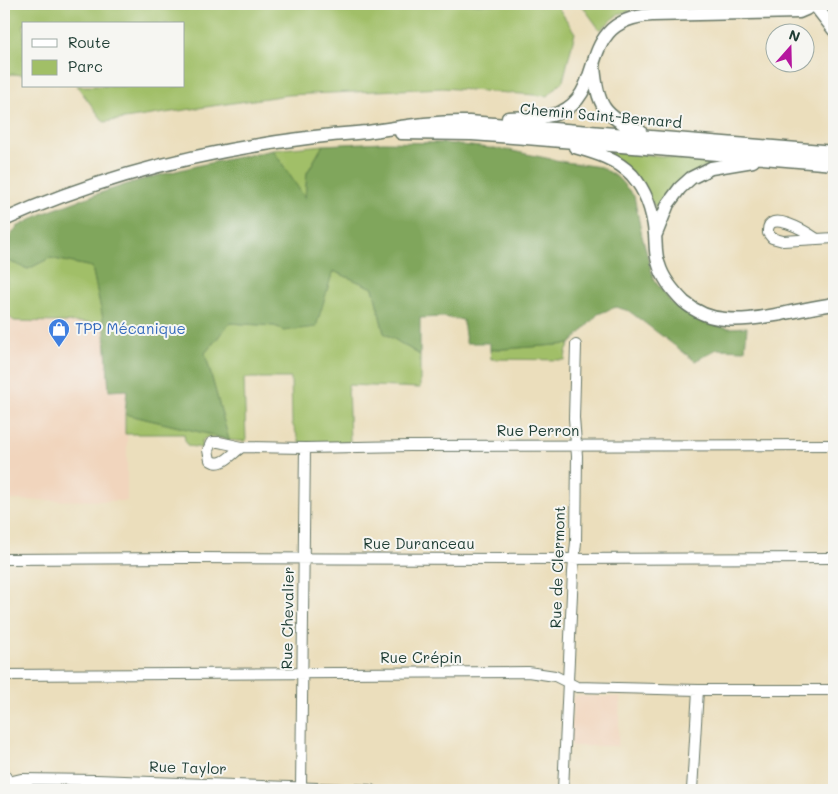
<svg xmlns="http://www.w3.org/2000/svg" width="838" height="794" viewBox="0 0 838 794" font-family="Mali,sans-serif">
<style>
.built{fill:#f1d5bd}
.green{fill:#a1bf67;stroke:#607e4e}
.forest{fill:#80a65c;stroke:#507248}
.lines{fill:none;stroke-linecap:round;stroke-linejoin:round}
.minor-casing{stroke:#667564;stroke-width:12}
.tertiary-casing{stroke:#667564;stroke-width:15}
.minor{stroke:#fff;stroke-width:10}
.tertiary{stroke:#fff;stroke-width:12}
.labels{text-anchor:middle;stroke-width:4;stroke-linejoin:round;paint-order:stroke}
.street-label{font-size:15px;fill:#1f3d34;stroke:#f6f6f2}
.shop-label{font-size:15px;fill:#366cbe;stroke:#f6f6f2;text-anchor:start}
</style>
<rect width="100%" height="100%" fill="#f6f6f2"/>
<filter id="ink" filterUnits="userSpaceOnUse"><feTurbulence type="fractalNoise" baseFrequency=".02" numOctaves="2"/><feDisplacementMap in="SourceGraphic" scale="10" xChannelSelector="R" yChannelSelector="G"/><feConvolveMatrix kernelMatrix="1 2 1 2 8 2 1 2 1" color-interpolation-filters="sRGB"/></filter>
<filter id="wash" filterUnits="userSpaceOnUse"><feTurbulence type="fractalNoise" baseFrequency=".0096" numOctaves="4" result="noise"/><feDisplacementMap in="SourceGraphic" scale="20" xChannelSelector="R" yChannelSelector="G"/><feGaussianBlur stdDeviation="1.12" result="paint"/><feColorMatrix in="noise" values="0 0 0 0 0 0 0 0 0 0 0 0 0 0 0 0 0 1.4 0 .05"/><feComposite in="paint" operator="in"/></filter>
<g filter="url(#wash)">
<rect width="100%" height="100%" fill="#ebdebc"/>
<path class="built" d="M 628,4 L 781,4 L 773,8 L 711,10 L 632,10 Z
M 5,313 L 14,321 L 104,323 L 109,391 L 127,390 L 125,414 L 125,434 L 127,433 L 127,501 L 4,500 Z
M 575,696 L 620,697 L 618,746 L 571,746 L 573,699 Z"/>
<path class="green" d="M 4,4 L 556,4 L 575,33 L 563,81 L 548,96 L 443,88 L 287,95 L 104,122 L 77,86 L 184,86 L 184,24 L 24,24 L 24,75 L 12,74 L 4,75 Z
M 581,4 L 628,4 L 632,10 L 619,14 L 600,30 Z
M 323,145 L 307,173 L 305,199 L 273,150 Z
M 604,151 L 720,161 C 707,167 693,172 681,180 C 668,187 662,203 657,216 L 655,206 Z
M 50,258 L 92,267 L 104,323 L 14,321 L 5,313 L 8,261 L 28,269 Z
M 333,271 L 373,288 L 384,333 L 420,355 L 420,388 L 348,385 L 350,442 L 300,443 L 292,423 L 291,378 L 244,378 L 246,441 C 232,442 219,437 205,438 L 201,442 L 202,448 L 188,446 L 185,440 L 184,434 L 125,434 L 125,414 L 208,434 L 229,440 L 205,353 L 230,323 L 274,326 L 280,328 Z
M 570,344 L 566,352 L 565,360 L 491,359 L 490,350 Z"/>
<path class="forest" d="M 383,142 L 443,143 L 508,150 L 565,162 L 601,167 L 618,178 L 634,196 L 642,236 L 654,280 L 672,303 L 693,317 L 709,324 L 729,328 L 747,327 L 745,350 L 717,349 L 695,361 L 629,311 L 616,307 L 598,314 L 570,344 L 490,350 L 490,343 L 466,343 L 463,320 L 443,317 L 420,318 L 420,355 L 384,333 L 373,288 L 333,271 L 316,327 L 283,331 L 280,328 L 274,326 L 230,323 L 205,353 L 229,440 L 208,434 L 125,414 L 127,390 L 109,391 L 104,323 L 92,267 L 50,258 L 28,269 L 8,261 L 10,236 L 17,227 L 42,214 L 85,198 L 140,180 L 200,165 L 273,150 L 305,198 L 307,173 L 323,145 Z"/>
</g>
<g filter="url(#ink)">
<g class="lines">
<g class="minor-casing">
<path id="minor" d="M 817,239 C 807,232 766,207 768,233 L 772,238 L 783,241 L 834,238
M 242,447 C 232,453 222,469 210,460 L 208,450 L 211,443 L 213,442 L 219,442 L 242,447 L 305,448 L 410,446 L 834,445
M 4,559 L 190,558 L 560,559 L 834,558
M 4,675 L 528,672 L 555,676 L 577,687 L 698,690 L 834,690
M 4,774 L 14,790
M 4,783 L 21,779 L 96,780 L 371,790
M 301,787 L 305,448
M 563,790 L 573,572 L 576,542 L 577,456 L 574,418 L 576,345
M 692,790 L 698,690"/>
</g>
<g class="tertiary-casing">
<path id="tertiary" d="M 814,4 L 834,30
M 594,66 C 597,104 603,117 640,131
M 508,118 C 525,117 545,119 561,112 C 608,90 575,20 652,15 L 799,12 L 806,9 L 813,4
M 401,133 L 472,134 L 526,138 L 834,164
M 575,147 C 596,153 617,159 632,175 C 647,192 653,213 655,234 C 656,245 655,255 659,265 C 663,279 673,291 684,302 C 696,312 710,318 725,319 C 745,321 763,317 782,314 C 799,310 817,307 834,304
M 4,220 C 99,177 203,151 307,138 C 327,135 347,134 367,132 C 401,127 434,121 469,122 L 834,152
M 656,234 L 668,204 L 680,188 L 691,178 L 711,168 L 753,161"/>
</g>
<use href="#minor" class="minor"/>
<use href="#tertiary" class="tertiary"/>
</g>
</g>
<defs>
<g id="shop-pin" transform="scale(1.125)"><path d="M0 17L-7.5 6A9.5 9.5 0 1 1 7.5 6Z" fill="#3f7fe0" stroke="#f6f6f2"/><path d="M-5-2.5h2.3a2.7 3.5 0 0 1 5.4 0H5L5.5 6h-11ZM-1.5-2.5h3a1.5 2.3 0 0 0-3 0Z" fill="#fff"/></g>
</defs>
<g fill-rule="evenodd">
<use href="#shop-pin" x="59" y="329"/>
</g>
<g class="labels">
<g class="street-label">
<text transform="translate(601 116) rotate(5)" y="5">Chemin Saint-Bernard</text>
<text x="538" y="436">Rue Perron</text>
<text x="419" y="549">Rue Duranceau</text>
<text transform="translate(558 567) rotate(-88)" y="5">Rue de Clermont</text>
<text transform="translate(288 618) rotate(-89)" y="5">Rue Chevalier</text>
<text x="421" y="663">Rue Crépin</text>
<text transform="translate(188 768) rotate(2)" y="5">Rue Taylor</text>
</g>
<g class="shop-label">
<text x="75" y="334">TPP Mécanique</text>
</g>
</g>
<rect width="838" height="794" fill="none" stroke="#f6f6f2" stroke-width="20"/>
<rect x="22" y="22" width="162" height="65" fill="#f6f6f2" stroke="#a0aca6"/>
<rect x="32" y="39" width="25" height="8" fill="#ffffff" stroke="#a0aca6"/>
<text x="68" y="48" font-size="15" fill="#1f3d34">Route</text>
<rect x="32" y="60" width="25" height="15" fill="#a1bf67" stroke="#a0aca6"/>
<text x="68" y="72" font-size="15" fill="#1f3d34">Parc</text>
<g transform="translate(790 48) rotate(20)"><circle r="24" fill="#f6f6f2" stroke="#a0aca6"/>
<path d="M0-4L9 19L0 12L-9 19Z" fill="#b5179e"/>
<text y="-8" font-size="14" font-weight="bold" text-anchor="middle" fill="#1f3d34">N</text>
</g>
</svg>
